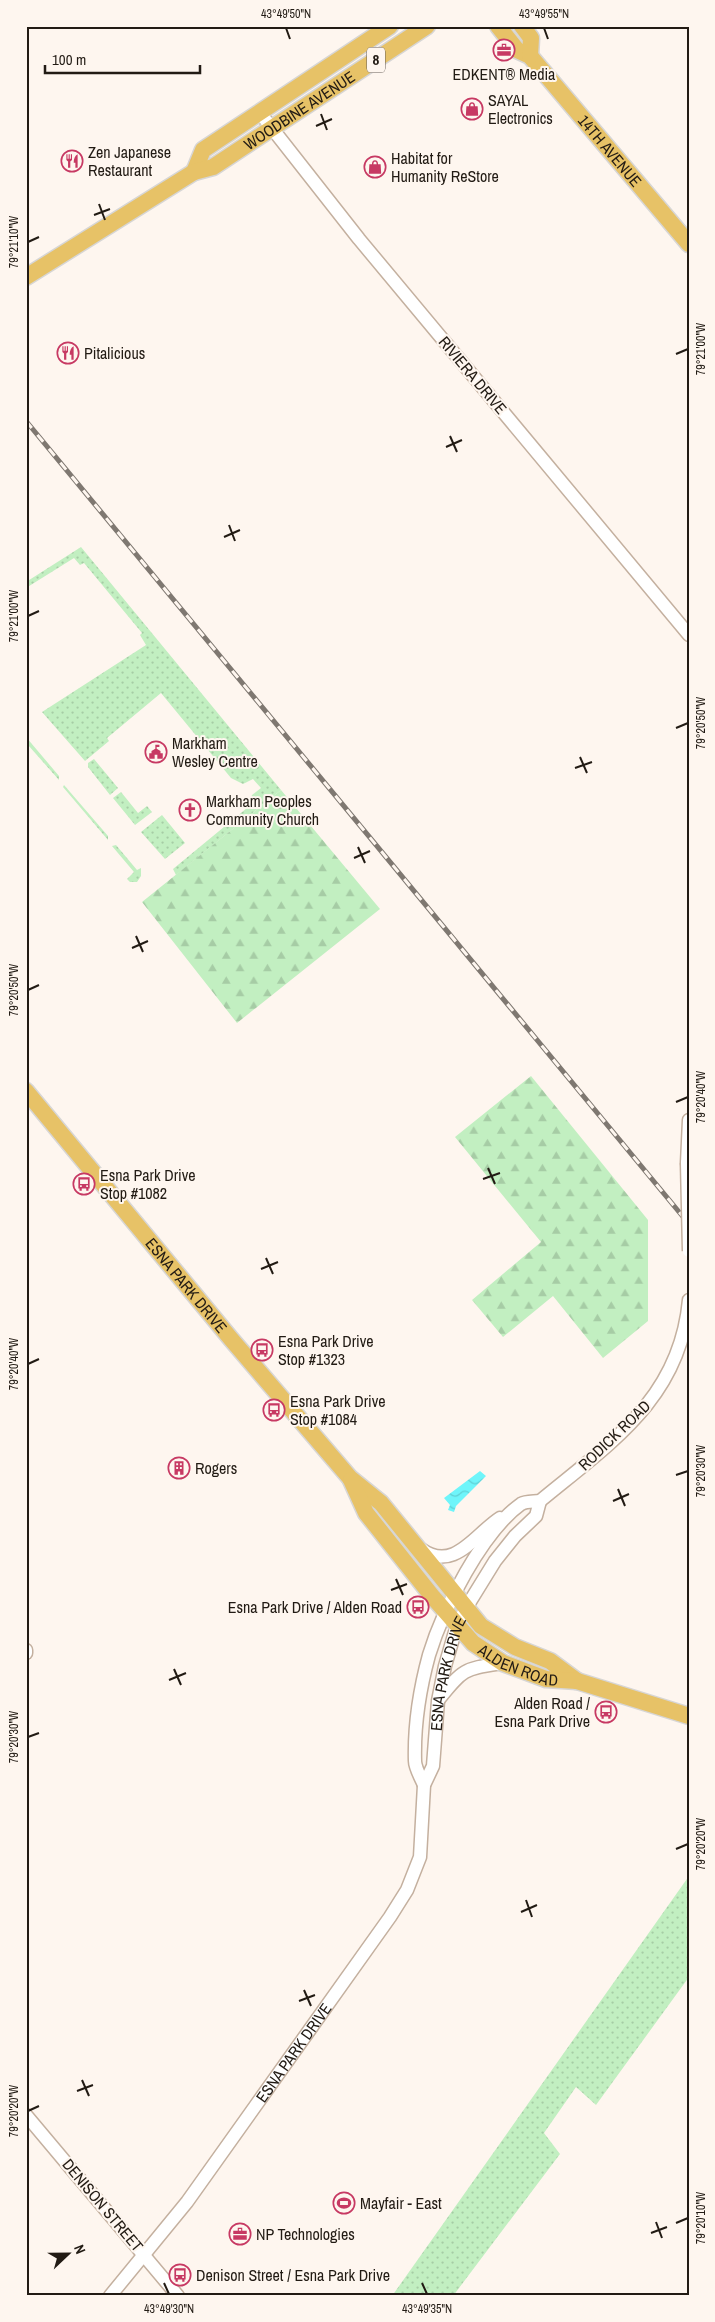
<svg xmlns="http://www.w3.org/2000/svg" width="715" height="2322" viewBox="0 0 715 2322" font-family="'Archivo Narrow',sans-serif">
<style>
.grass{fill:url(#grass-dots)}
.forest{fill:url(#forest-firs)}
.water{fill:url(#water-waves)}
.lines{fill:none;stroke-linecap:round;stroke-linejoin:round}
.minor-casing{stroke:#c4b09f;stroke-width:15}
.major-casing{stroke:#d7d6d5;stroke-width:19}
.minor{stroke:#fff;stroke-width:12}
.major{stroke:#e7c267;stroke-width:16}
.rail-casing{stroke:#7f7871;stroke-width:5}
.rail{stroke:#fef6ef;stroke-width:3;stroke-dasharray:9;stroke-linecap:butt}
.minor-bridge-casing{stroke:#c4b09f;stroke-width:15;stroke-linecap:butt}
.minor-bridge{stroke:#fff;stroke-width:12}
.ticks{fill:none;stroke:#221b14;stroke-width:2}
.labels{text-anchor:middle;stroke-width:4;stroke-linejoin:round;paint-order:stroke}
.shield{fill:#fef6ef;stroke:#645d56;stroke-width:1}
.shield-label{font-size:15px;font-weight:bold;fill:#221b14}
.poi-label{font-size:16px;fill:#221b14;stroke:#fef6ef;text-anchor:start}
.street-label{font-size:16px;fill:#221b14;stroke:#fef6ef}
.neatline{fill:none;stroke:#221b14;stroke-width:2}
.ticks-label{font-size:12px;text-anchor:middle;fill:#221b14}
</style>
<defs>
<pattern id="grass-dots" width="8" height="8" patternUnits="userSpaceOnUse" patternTransform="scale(1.25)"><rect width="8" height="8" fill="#c2efc1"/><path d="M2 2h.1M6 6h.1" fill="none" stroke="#a6cca5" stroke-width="1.8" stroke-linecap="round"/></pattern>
<pattern id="forest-firs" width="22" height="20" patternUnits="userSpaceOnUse" patternTransform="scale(1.25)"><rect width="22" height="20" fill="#c2efc1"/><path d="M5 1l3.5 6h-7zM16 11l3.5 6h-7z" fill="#a6cca5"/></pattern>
<pattern id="water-waves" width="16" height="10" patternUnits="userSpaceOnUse" patternTransform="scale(1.25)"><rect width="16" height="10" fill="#6ff5fa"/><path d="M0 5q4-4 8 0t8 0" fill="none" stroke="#60d1d5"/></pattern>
</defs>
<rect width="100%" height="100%" fill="#fef6ef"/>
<path class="grass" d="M 81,547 L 281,790 L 176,875 L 173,869 L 247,808 L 252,795 L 261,788 L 253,779 L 243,784 L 231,778 L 161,693 L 107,738 L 109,741 L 85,761 L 42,712 L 146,645 L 140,635 L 142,633 L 84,563 L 80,565 L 74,558 L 26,588 L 26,582 Z
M 26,737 L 59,776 L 59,780 L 28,745 L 26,746 Z
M 94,759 L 118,788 L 110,795 L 88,767 L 88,763 Z
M 64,785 L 108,836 L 108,840 L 63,787 Z
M 121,792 L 138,813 L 147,806 L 152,812 L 135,825 L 113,798 Z
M 162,815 L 185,843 L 165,859 L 141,832 Z
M 116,845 L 137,870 L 141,868 L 141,876 L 137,882 L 130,882 L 127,879 L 134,872 L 112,846 Z
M 689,1876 L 689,1977 L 596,2105 L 576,2087 L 544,2133 L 560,2154 L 453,2296 L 392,2296 Z"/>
<path class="forest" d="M 281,790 L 380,909 L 237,1023 L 142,902 Z
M 531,1076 L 648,1220 L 648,1321 L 603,1358 L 553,1296 L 503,1337 L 472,1300 L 541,1242 L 455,1137 Z"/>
<path class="water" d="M 480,1471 L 486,1476 L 456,1506 L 454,1512 L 448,1510 L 450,1505 L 444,1498 Z"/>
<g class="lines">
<g class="minor-casing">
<g id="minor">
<path d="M 260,113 L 359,239 L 689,635"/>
<path d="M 687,1163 L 689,1120"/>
<path d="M 421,1549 C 454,1573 475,1534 500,1518"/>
<path d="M 26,1650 L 26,1653"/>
<path d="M 439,1699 C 464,1668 464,1669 503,1663"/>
<path d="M 424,1785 C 421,1778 415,1768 415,1761 C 414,1726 420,1688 429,1655 C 443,1609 482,1532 521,1504 C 526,1501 534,1502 540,1501 C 610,1443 680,1399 689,1300"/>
<path d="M 26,2115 L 178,2296"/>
<path id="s1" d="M 110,2296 L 187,2202 L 390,1917 L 407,1890 L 420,1857 L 424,1785 L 433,1766 L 438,1701 L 445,1666 L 457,1625 L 466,1608 L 495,1561 L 515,1536 L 536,1516 L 540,1501"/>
</g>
</g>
<g class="major-casing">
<g id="major">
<path id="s2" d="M 498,26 L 517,50 L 530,56 L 689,244"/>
<path d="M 522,26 L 531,38 L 530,56"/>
<path d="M 194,172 L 203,150 L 390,26"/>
<path id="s3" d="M 26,277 L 194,172 L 213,167 L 427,26"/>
<path id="s4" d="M 26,1091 L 231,1339 L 350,1478 L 381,1503 L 481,1626 L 515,1647 L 550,1661 L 577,1681"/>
<path id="s5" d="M 351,1480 L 366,1513 L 432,1596 L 473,1643 L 503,1663 L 546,1679 L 577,1681 L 689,1716"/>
</g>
</g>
<use href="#minor" class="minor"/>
<use href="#major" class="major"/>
<g class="rail-casing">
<path id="rail" d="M 26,421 L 689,1224"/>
</g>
<use href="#rail" class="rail"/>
<g class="minor-bridge-casing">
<path id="minor-bridge" d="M 687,1163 L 689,1251"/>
</g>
<use href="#minor-bridge" class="minor-bridge"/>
</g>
<path class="ticks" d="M 286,28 L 290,39M 544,28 L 548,39M 321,114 L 327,130M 316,126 L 332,119M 99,204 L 105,220M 94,215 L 110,209M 28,242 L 39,237M 676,354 L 688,349M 450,436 L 457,452M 446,447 L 462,440M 229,525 L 235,541M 224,537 L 240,530M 28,616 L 39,611M 676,728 L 688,723M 580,757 L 587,773M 575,768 L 592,762M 358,847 L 365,863M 354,858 L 370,851M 136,936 L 143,952M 132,948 L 148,941M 28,990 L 39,985M 676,1102 L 688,1097M 488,1168 L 495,1184M 483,1179 L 500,1173M 266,1258 L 273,1274M 261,1269 L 278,1262M 28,1364 L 39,1359M 676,1475 L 688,1471M 618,1489 L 625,1506M 613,1501 L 629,1494M 396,1579 L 403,1595M 391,1590 L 407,1584M 174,1669 L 181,1685M 169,1680 L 186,1673M 28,1737 L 39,1733M 676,1849 L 688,1844M 526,1900 L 532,1917M 521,1912 L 537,1905M 304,1990 L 311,2006M 299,2001 L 315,1995M 82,2080 L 89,2096M 77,2091 L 93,2085M 28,2111 L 39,2106M 656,2222 L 662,2238M 676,2223 L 688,2218M 651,2233 L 667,2227M 164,2283 L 169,2294M 422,2283 L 427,2294"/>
<defs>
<g id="office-ring" transform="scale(1.125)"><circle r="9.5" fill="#fef6ef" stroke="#c73963" stroke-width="1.5"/><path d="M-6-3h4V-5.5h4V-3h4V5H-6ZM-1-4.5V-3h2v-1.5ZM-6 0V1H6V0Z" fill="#c73963"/></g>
<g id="shop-ring" transform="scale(1.125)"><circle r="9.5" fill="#fef6ef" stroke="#c73963" stroke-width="1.5"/><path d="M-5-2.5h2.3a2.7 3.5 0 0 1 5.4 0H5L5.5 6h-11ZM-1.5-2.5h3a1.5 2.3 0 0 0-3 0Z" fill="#c73963"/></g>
<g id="restaurant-ring" transform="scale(1.125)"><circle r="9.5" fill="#fef6ef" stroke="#c73963" stroke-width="1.5"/><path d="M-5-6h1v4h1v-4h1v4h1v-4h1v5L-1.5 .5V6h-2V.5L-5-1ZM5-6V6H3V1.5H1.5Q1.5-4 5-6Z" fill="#c73963"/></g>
<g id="civic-ring" transform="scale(1.125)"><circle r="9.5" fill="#fef6ef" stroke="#c73963" stroke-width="1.5"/><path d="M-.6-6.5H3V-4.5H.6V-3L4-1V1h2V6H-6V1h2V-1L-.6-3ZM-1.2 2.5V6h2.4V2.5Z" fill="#c73963"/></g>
<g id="church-ring" transform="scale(1.125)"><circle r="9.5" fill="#fef6ef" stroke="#c73963" stroke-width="1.5"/><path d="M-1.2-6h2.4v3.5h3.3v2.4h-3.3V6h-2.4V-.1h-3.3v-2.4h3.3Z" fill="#c73963"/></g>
<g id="bus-ring" transform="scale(1.125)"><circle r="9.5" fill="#fef6ef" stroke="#c73963" stroke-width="1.5"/><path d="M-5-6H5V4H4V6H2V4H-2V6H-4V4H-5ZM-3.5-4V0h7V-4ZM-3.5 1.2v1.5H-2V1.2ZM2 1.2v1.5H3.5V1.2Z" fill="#c73963"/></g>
<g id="building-ring" transform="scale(1.125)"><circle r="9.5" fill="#fef6ef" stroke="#c73963" stroke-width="1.5"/><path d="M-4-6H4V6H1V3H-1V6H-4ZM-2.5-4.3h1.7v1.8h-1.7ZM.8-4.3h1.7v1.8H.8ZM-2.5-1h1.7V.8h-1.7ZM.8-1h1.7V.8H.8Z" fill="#c73963"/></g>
<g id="stadium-ring" transform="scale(1.125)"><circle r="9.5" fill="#fef6ef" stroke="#c73963" stroke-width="1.5"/><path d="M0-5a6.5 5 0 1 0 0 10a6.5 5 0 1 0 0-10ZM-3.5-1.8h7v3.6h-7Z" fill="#c73963"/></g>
</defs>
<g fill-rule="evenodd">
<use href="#office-ring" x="504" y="50"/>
<use href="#shop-ring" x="472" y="109"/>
<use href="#restaurant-ring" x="72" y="161"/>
<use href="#shop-ring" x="375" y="167"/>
<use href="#restaurant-ring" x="68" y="353"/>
<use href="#civic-ring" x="156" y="752"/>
<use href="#church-ring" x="190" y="810"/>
<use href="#bus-ring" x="84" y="1184"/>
<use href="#bus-ring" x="262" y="1350"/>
<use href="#bus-ring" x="274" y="1410"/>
<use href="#building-ring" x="179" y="1468"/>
<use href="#bus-ring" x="418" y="1607"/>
<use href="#bus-ring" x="606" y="1712"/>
<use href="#stadium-ring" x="344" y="2203"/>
<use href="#office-ring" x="240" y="2234"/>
<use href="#bus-ring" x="180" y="2275"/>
</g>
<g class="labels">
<rect class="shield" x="367" y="47.5" width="18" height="25" rx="4"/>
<g class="shield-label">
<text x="376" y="65">8</text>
</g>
<g class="poi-label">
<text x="504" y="80" text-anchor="middle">EDKENT® Media</text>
<text x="488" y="106">SAYAL<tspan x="488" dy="18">Electronics</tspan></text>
<text x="88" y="158">Zen Japanese<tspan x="88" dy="18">Restaurant</tspan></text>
<text x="391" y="164">Habitat for<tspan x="391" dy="18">Humanity ReStore</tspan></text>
<text x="84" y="359">Pitalicious</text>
<text x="172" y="749">Markham<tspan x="172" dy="18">Wesley Centre</tspan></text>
<text x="206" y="807">Markham Peoples<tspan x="206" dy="18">Community Church</tspan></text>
<text x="100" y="1181">Esna Park Drive<tspan x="100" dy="18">Stop #1082</tspan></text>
<text x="278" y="1347">Esna Park Drive<tspan x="278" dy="18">Stop #1323</tspan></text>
<text x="290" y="1407">Esna Park Drive<tspan x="290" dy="18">Stop #1084</tspan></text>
<text x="195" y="1474">Rogers</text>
<text x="402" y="1613" text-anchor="end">Esna Park Drive / Alden Road</text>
<text x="590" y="1709" text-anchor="end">Alden Road /<tspan x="590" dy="18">Esna Park Drive</tspan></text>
<text x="360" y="2209">Mayfair - East</text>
<text x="256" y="2240">NP Technologies</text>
<text x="196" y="2281">Denison Street / Esna Park Drive</text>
</g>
<g class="street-label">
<text dy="6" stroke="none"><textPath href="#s3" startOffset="321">WOODBINE AVENUE</textPath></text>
<text dy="6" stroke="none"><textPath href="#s2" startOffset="169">14TH AVENUE</textPath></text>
<text transform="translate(473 375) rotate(50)" y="6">RIVIERA DRIVE</text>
<text dy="6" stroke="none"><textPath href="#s4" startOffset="252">ESNA PARK DRIVE</textPath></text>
<text transform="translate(614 1435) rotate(-44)" y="6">RODICK ROAD</text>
<text dy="6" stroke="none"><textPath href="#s5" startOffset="256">ALDEN ROAD</textPath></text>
<text dy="6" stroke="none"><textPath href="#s1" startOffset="726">ESNA PARK DRIVE</textPath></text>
<text dy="6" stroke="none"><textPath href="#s1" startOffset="305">ESNA PARK DRIVE</textPath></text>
<text transform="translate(103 2205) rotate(50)" y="6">DENISON STREET</text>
</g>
</g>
<rect width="715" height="2322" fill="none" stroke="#fef6ef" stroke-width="55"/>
<g transform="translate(68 2254) rotate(68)" stroke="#fef6ef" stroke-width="4" paint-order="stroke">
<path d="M0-4L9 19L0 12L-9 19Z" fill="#221b14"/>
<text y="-8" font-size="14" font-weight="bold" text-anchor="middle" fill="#221b14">N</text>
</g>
<path d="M45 65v8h155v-8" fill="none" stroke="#221b14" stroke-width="2.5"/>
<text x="52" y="65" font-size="15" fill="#221b14" stroke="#fef6ef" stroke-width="4" paint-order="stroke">100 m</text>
<rect x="28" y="28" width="660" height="2266" class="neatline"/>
<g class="ticks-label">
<text x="286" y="18">43°49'50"N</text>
<text x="544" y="18">43°49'55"N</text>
<text transform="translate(14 242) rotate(-90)" y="4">79°21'10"W</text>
<text transform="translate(701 349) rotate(-90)" y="4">79°21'00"W</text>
<text transform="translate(14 616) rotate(-90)" y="4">79°21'00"W</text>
<text transform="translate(701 723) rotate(-90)" y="4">79°20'50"W</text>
<text transform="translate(14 990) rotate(-90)" y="4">79°20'50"W</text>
<text transform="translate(701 1097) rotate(-90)" y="4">79°20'40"W</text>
<text transform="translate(14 1364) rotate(-90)" y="4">79°20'40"W</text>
<text transform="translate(701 1471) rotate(-90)" y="4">79°20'30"W</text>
<text transform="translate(14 1737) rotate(-90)" y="4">79°20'30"W</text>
<text transform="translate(701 1844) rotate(-90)" y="4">79°20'20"W</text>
<text transform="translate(14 2111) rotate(-90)" y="4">79°20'20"W</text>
<text transform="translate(701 2218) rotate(-90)" y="4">79°20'10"W</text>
<text x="169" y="2313">43°49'30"N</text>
<text x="427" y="2313">43°49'35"N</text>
</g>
</svg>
